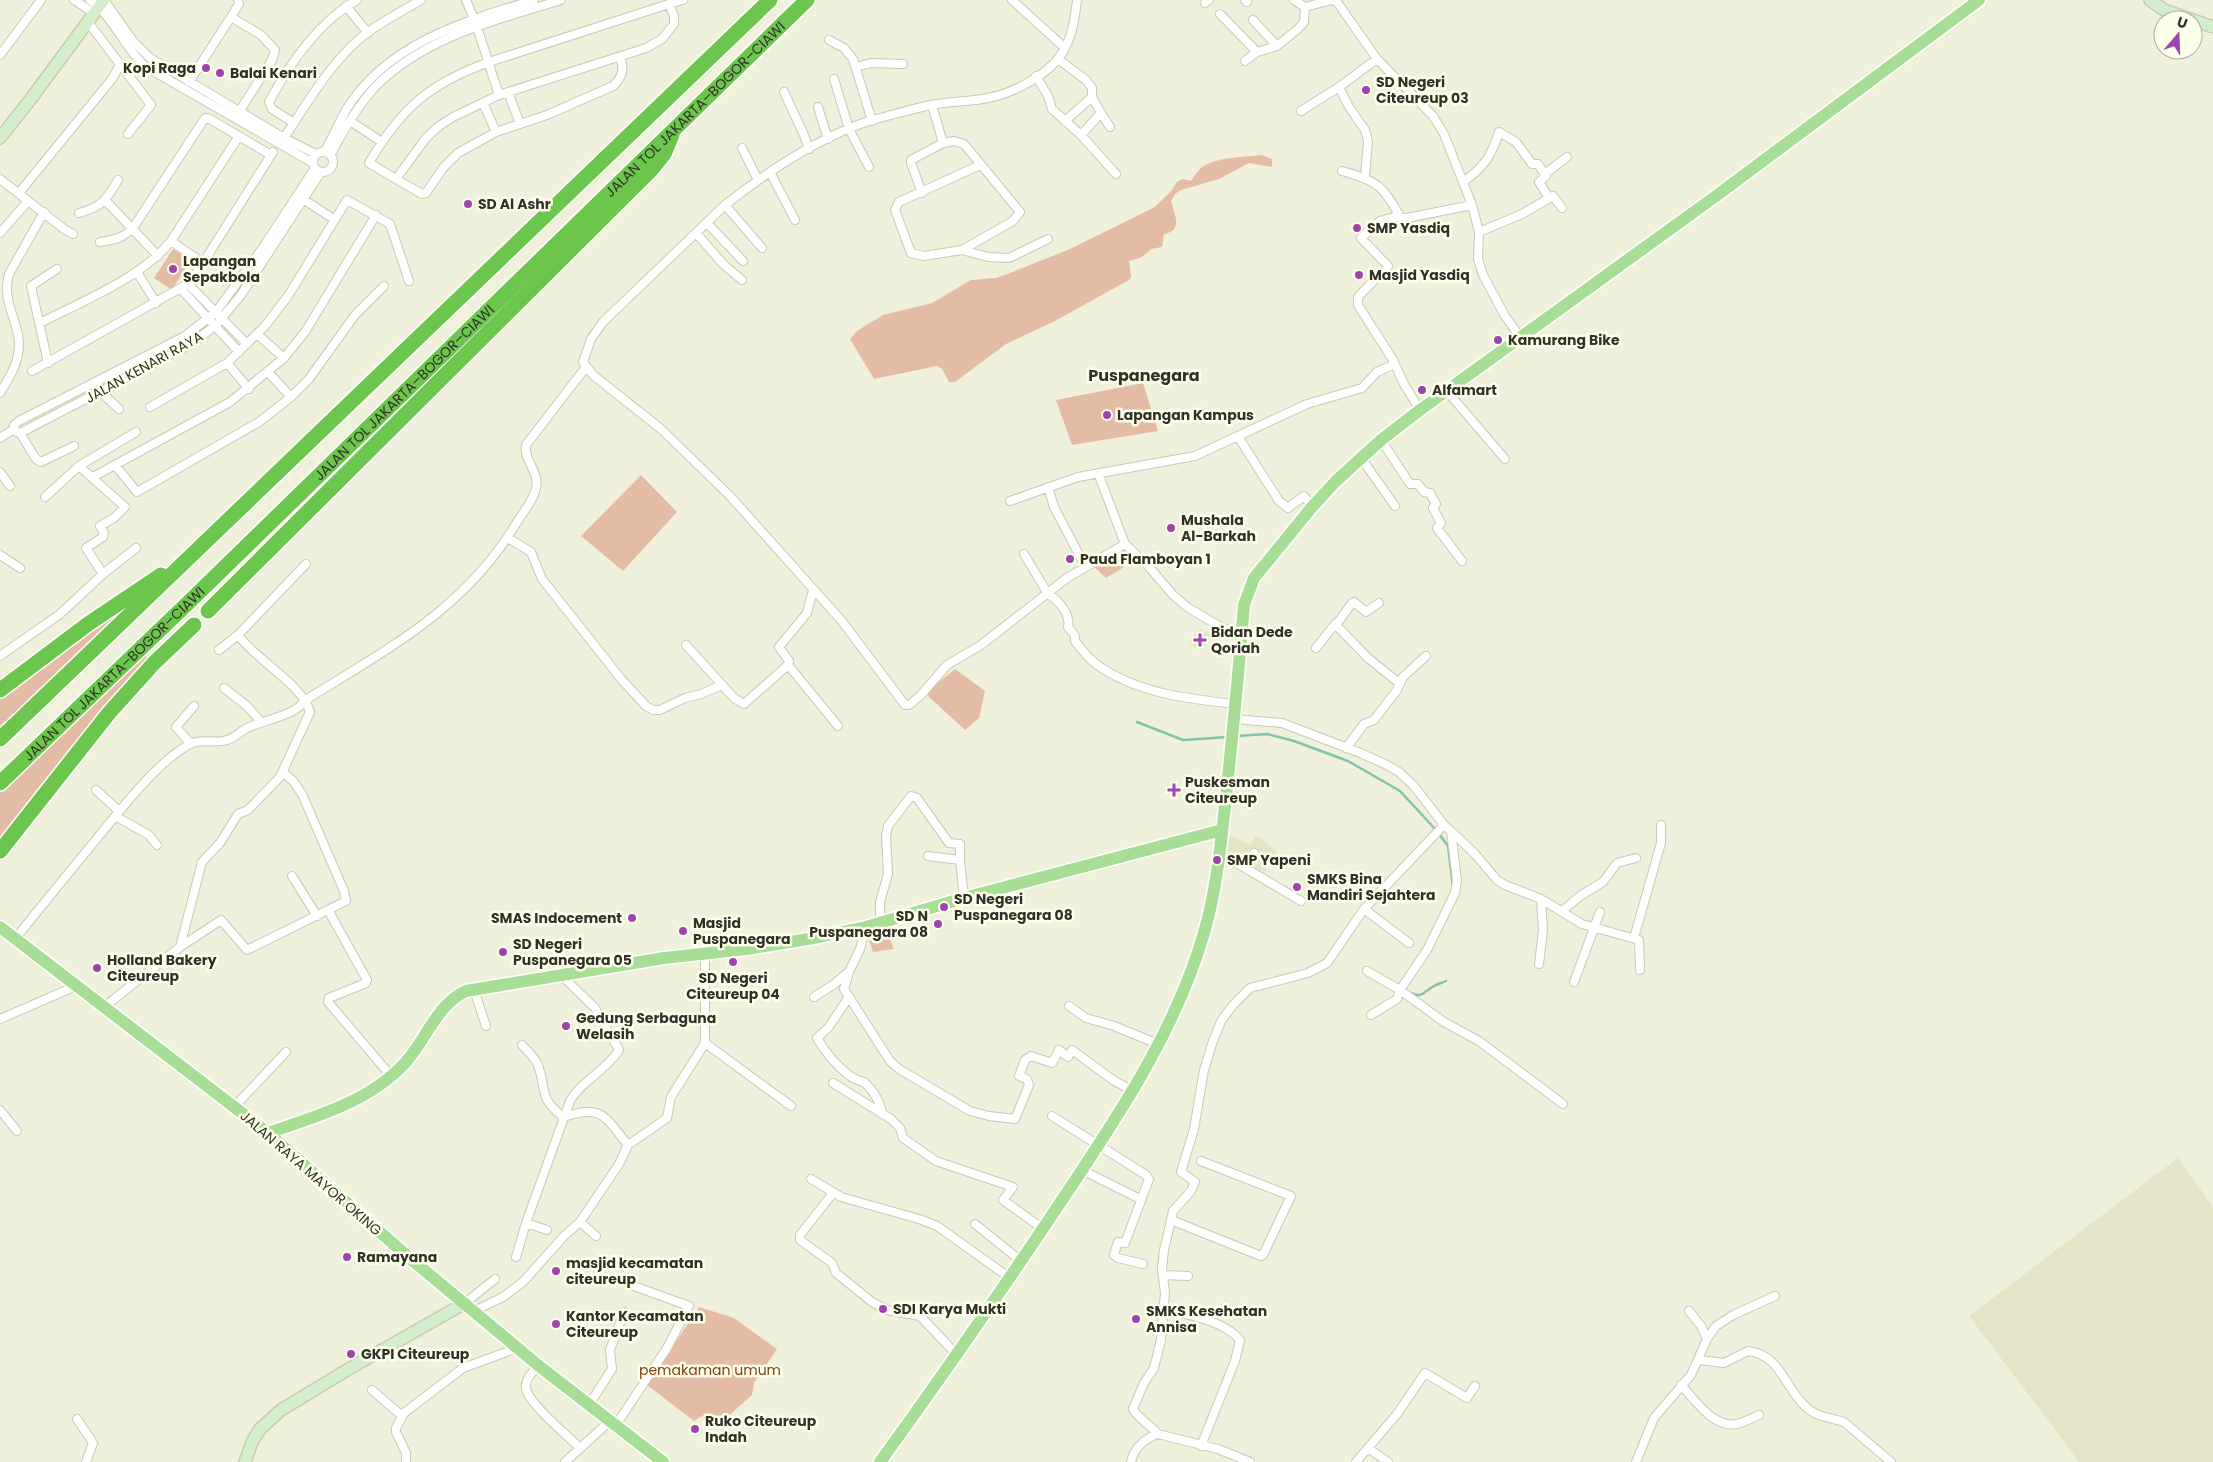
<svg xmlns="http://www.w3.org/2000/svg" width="2213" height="1462" viewBox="0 0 2213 1462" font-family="Poppins,sans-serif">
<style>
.built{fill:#e4e5c8}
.green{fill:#e4bca6}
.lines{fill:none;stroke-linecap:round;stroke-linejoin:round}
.stream{stroke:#84c4ab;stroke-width:2.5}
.street-casing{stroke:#c8c9b5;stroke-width:10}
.secondary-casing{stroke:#c8c9b5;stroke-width:14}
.primary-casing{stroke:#fff;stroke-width:15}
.highway-casing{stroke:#fff;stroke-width:18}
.street{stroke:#fff;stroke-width:8}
.secondary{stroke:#d3eeca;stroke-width:11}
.primary{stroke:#a7dd94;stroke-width:12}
.highway{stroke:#6cc64d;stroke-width:15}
.poi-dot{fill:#9f44af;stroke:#feffea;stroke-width:2}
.labels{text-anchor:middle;stroke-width:5;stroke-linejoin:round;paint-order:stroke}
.poi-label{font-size:14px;font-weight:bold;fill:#313129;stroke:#feffea;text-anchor:start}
.street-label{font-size:14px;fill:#313129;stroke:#feffea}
.park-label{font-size:14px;fill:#7e3d12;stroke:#feffea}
.quarter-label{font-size:16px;font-weight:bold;fill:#313129;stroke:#feffea}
</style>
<rect width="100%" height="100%" fill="#f0f1dc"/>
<path class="built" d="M 1200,629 L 1211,636 L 1202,650 L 1189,643 Z
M 1228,835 L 1251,845 L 1255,835 L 1277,851 L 1264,874 L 1224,853 Z
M 2178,1158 L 2213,1207 L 2213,1462 L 2079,1462 L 1969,1316 Z"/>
<path class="green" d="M 1262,155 L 1272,159 L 1272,167 L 1249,163 L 1219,179 L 1181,190 L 1175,194 L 1171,201 C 1175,215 1183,230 1164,234 L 1162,247 L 1151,249 L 1142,257 L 1129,261 L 1131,277 L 1129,280 L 1055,321 L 1006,344 L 955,382 L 949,382 L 942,369 L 937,366 L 874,379 L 850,339 L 857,331 L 883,315 L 932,303 L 971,280 L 996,278 L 1010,273 L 1070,249 L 1155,207 L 1172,190 L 1177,182 L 1182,179 L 1191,181 C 1194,176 1197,172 1201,168 C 1214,157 1245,157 1262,155 Z
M 173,249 L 191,260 L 172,290 L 154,278 Z
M 1143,383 L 1158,431 L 1072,445 L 1056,400 Z
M 641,475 L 677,512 L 623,571 L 581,536 Z
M 1124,548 L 1135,560 L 1106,578 L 1093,566 Z
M 195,551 L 0,739 L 0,690 Z
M 138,650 L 154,663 L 0,851 L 0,783 Z
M 955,669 L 985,691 L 979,718 L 965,730 L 929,697 L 926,692 Z
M 888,935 L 894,949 L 873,952 L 869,940 Z
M 699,1307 L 734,1318 L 777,1349 L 754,1383 L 752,1395 L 716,1427 L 702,1416 L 694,1421 L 647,1385 Z"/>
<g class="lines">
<path class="stream" d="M 1137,722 L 1183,740 L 1229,737
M 1237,736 L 1267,734 L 1294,741 L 1348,761 L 1400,791 L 1436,830 L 1448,846 L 1453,887
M 1408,992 C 1424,999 1421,993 1434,986 C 1437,984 1442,983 1446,981"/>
<g class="street-casing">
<path id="street" d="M 74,0 L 94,13
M 90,0 C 114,17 124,48 146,67 L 313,163
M 104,0 L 133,41 L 150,58 L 284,138 L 316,154
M 466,0 L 474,19
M 1012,0 L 1065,48
M 1077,0 C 1075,16 1073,33 1065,48 C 1053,73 1014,93 988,98 C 969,102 950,101 931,105 C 912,109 892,115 872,120 C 819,137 768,171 725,205 L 603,322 L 591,339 L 583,362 L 593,375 L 661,429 L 730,496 L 841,620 L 905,705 L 909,705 L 920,696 L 947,665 L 981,645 L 1067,578 L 1125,544
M 1245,0 L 1247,2
M 1294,0 L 1305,7 L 1332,0 L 1337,2 L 1377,59 L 1433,116 L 1444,134 L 1472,205 L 1479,232 L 1478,259 L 1483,275 L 1505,316 L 1521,338
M 1205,3 L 1209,0
M 669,4 L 674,16 L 674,24 L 662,39 L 646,48 L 499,95 L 453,117 L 439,126 L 426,138 L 396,179 L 369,163 C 402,107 429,84 489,62 L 669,4 L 683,0
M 346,6 L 368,33
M 1220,14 L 1257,52
M 231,17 L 239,4 L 238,0
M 1253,20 L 1277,46
M 88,22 L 151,105 L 128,134
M 477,27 L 499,95
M 829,40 L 844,48 L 853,59 L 872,121
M 0,55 L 41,0
M 1058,59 L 1086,80 L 1092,88 L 1092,97 L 1101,113 L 1081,135 L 1116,174
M 1245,61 L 1257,52 L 1277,46 L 1299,28 L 1304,22 L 1305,7
M 856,67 L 871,63 L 903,64
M 1036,76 L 1048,96 L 1052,109 L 1081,135
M 834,79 L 849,129 L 869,167
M 189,82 L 231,17 L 261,35 L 275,50 L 272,60 L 239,112
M 1339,87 L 1349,107 L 1365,130 L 1368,141 L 1365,177
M 508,92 L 520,124
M 784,92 L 804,135 L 809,149
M 483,103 L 496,132
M 932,105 L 943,143 L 954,141 L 964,144 L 1020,212 L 1013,221 L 962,250
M 818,107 L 828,139
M 1301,111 L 1339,87 L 1377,59
M 1101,113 L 1110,127
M 350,121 L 382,142
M 1065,121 L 1092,97
M 294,123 L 272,109 L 269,102 C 290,63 318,22 357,0
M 284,138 C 308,102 333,58 368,32 C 385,20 404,10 421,0
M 742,148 L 758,180
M 325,151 C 332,138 339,123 346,110 C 386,44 464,21 534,0
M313 162a10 10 0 1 1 20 0a10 10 0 1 1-20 0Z
M 331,154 C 343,131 357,107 375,87 C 424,37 496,20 561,0
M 980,165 L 899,202 L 895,210 L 911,253 L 924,256 L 962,250 L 988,257 L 1009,258 L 1048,239
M 315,168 L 264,246 L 216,312 L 185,336 L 19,421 L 14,425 L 15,431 L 20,433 L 191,344 L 216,325 L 241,295 L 321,172
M 1342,171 C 1377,181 1383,185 1400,217
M 770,172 L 795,220
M 1546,173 L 1567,157
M 0,179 L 64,229 L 73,234
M 396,179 L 422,194 L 426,193 L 443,168 L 458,153 L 496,132 L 547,115 L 613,86 C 622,78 625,68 620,58
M 1463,182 C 1484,167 1491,157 1499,132 L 1516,142 L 1532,164 L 1538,164 L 1546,176 L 1539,182 L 1549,198
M 19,193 L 112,79 L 120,65
M 922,193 L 911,163 L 911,160 L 943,143
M 303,199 L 335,220
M 105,200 L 158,256
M 725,205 L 762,248
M 79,213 C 102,207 106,200 118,180
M 707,223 L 743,261
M 1479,232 L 1522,214 L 1553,196 L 1562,208
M 0,233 L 28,201
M 696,233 L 724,265 L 742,280
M 171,241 L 203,263
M 100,242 C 114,240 123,238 133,228 L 205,118 L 208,118 L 271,155 L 273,152
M 137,272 L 156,303
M 188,284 L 247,344
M 181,289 L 239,352
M 40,323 C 81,302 143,277 171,241 L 239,136
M 257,334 L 284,358
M 48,363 L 31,286 L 57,269
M 227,363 L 249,389
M 32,371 L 188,284 L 203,263 L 271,155
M 268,372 L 291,397
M 1446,390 L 1505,459
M 101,392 L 119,409
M 0,393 C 7,381 16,368 18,354 C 24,327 0,304 9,274 L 44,212
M 150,407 L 227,363 L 265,326 L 288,296 L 347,200 L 390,224 L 409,281
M 1420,410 L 1404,384 L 1393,360 L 1358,305 L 1358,297 L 1388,266 L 1361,238 L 1380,221 L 1394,217 L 1407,218 L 1472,205
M 20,433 L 36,459 L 41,462 L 74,446
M 0,438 L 14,429
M 1239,438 L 1279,501 L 1288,508 L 1304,496 L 1312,507
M 1381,440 L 1410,484 L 1418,484 L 1424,492 L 1430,493 L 1436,504 L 1433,508 L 1441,523 L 1437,528 L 1462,561
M 1361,458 L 1395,506
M 115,465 L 137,492 L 259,422 L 291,397 L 309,379 L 355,315 L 384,286
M 79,466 L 136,432
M 0,472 L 10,486
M 1098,473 L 1125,544 L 1149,567 L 1173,595 L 1187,607 L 1241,639
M 93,477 L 230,402 L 284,358 L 305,332 L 376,215
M 1048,487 L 1054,507 L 1085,566
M 45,497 L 79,466 L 125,507 L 114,518 L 100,526 L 104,533 L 103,537 L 86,548 L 103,574
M 1010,501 L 1078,477 L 1195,456 L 1307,404 L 1362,388 L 1377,372 L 1395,364
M 508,538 L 531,552 L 542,579 L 622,680 L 646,706 L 653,710 L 660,710 L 685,698 L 701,694 L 722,685
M 1024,554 L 1048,594 C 1058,600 1071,614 1068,627 L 1075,636 L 1075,641 C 1081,649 1088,658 1096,664 C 1136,693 1187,699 1236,704
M 0,555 L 20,568
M 1379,603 L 1366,612 L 1354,602 L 1352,603 L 1336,625 L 1368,658 L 1399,683
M 686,645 L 734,698 L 744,704 L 788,665 L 789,661 L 779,647 L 807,613 L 813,590
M 1316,648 L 1336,623
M 219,650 L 238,635 L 306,564
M 0,656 L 60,614 L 103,574 L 136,548
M 788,665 L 838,726
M 224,688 L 247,706 L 261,722
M 1234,719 L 1282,723 L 1358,752 L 1387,765 L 1399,772 L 1414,786 L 1444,825 L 1451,831 L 1457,881 L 1455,893 L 1427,950 L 1400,990 L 1397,999 L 1371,1015
M 191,744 L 176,727 L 194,706
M 1346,748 L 1364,724 L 1374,720 L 1397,690 L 1403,677 L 1426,656
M 96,790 L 119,811
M 115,816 L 149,835 L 157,845
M 1451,831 L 1475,854 L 1497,880 L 1505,885 L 1541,899 L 1582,924 L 1639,940 L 1640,970
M 928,856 L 960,860 L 964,898
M 1220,857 L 1240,865 L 1301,901
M 1247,869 L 1254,853
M 292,876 L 317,916
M 1364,909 L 1409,943
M 328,910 L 367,980 L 366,983 L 329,998 L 328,1002 L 391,1076
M 1562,911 L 1580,896 L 1603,882 L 1617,863 L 1636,858
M 880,922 L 880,902 L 888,874 L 886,836 L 888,826 L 911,796 L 917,798 L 949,843 L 960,844 L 960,860
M 866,927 L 860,949 L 849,972 L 844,989 L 890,1061 L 899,1069 L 970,1111 L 989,1116 L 1015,1119 L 1029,1085 L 1027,1079 L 1019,1076 L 1025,1060 L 1031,1056 L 1052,1063 L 1059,1050 L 1068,1057 L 1072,1050 L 1113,1080 L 1133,1091
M 1634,938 L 1661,843 L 1661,825
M 15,939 C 43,904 71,870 99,836 C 123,807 157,762 190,744 C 202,738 215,744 227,740 C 234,738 240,732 247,728 C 261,721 297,715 304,701 C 387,649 466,609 517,522 C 523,512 534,500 536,488 C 540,472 523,460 526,445 L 586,367
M 180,947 L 202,862 L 220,843 L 238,814 L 248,810 L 280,777 L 310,712 C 302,684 257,661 238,635
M 1539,964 L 1543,930 L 1541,899
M 1367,971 L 1400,990 L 1444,1022 L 1479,1041 L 1563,1104
M 1574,982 L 1600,912
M 474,990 L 486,1026
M 814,997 L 833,985 L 847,973
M 849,997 L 828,1028 L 817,1038 C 825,1052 837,1066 850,1076 C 855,1080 860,1080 865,1083 C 873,1090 881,1103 882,1114
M 1069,1006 L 1086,1018 L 1114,1026 L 1158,1044
M 104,1007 L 180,947 L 221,920 L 247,950 L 346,901 L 344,891 L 302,794 L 294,782 L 283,772
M 0,1019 L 76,986
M 705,1043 L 791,1106
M 522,1045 C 528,1052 537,1059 539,1068 C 547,1094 539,1097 563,1117 C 603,1104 604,1116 628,1145
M 833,1083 L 891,1119 L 900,1128 L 903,1138 L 936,1161 L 1013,1187 L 1003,1200 L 1043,1229
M 234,1107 L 286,1052
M 0,1110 L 17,1131
M 1052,1116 L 1146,1175 L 1149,1179 L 1125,1243 L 1118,1242 L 1114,1255 L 1118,1258 L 1143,1264
M 1082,1170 L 1140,1199
M 811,1179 L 841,1197 L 919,1219 L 937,1226 L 1010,1278
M 833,1193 L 800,1235 L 800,1240 L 832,1263 L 836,1273 L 872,1302 L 887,1310 L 920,1316 L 957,1355
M 1171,1220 L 1261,1256 L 1263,1255 L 1291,1196 L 1201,1161
M 580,1222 L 596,1236
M 526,1223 L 547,1230
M 975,1224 L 1021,1261
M 516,1257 L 526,1223 L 570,1101 C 581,1081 607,1070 619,1050 L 595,1008 L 560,974
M 1163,1275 L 1188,1276
M 465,1303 L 495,1279
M 474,1311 L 503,1297 L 523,1282 L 564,1236 L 580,1222 L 619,1164 L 628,1145 L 667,1118 L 671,1097 L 705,1043 L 705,955
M 1689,1311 L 1701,1326 L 1707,1339
M 1164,1312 C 1186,1312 1225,1322 1240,1340 L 1235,1361 L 1201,1446
M 1699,1360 L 1724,1363 L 1748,1351 C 1781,1355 1784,1387 1805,1406 C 1817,1418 1830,1417 1844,1422 L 1891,1462
M 539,1366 C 533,1371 524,1380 526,1389 C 530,1405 568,1436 580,1448
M 1681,1385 C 1696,1401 1713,1428 1737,1424 C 1745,1422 1752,1418 1759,1415
M 372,1390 L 402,1416
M 589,1405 L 612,1369 L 610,1350 L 624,1312
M 77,1419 L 93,1443 L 86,1462
M 616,1425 L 667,1348 L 689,1306 L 631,1285
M 1158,1434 C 1151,1425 1138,1419 1133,1409 L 1144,1383 L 1154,1368 L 1161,1340 L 1165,1293 L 1162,1269 L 1164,1250 L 1171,1220 L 1173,1211 L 1191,1191 L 1195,1182 L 1181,1172 L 1194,1129 L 1204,1070 L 1212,1044 L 1221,1021 L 1233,1005 L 1250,988 L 1308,973 L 1327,963 L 1364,909 L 1444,825
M 1368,1448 L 1388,1462
M 406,1462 L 406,1453 L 396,1432 L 396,1428 L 404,1413 L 463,1368 L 509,1351 L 516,1346
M 565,1462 L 610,1421
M 1131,1462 C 1134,1448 1145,1438 1158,1434 L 1218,1449 L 1250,1462
M 1356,1462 L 1397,1414 L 1425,1373 L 1467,1398 L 1475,1386
M 1636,1462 L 1654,1418 L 1691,1375 L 1707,1339 L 1716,1326 L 1733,1315 L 1775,1296"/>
</g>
<g class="secondary-casing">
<path id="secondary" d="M 2150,0 L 2164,10 L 2193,20
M 2193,20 L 2213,27
M 0,138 L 30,100 L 104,0
M 245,1462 L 252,1442 L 260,1429 L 281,1410 L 347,1370 L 465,1303"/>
</g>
<g class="primary-casing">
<path id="primary" d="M 0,927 L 268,1133 L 406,1255 L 539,1366 L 663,1462
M 268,1133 C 317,1116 369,1102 405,1063 C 426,1040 437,1004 466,991 L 664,958 L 747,949 L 814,938 L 866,927 L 964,898 L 1222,830
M 880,1462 C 941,1378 1000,1293 1058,1206 C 1115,1121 1175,1033 1204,933 C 1217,888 1221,842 1226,796 C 1233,732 1239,668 1244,605 L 1254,578 L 1312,507 L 1336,481 L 1381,440 L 1420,410 L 1716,196 L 1979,0"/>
</g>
<g class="highway-casing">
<g id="highway">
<path d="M 208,611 L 651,170 L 664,154 L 672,135"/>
<path d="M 0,690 L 88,624 L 161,575"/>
<path d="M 0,739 L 770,0"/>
<path id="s1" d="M 0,783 L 189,602 L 807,0"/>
<path d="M 0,851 L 109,713 L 154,663 L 194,625"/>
</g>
</g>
<use href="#street" class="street"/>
<use href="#secondary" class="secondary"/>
<use href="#primary" class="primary"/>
<use href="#highway" class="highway"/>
</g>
<g class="poi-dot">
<circle cx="206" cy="68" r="5"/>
<circle cx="220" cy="73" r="5"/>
<circle cx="1366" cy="90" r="5"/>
<circle cx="468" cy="204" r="5"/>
<circle cx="1357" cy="228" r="5"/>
<circle cx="173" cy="269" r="5"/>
<circle cx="1359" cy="275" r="5"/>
<circle cx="1498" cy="340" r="5"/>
<circle cx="1422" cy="390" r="5"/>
<circle cx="1107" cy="415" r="5"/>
<circle cx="1171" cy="528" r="5"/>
<circle cx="1070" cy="559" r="5"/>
<path d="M1197.5 632.5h5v5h5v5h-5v5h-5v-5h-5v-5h5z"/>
<path d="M1171.5 782.5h5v5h5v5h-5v5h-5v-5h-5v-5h5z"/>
<circle cx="1217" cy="860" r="5"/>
<circle cx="1297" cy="887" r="5"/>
<circle cx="944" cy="907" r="5"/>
<circle cx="632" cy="918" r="5"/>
<circle cx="938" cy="924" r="5"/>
<circle cx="683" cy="931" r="5"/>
<circle cx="503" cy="952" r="5"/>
<circle cx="733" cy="962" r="5"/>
<circle cx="97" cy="968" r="5"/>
<circle cx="566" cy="1026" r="5"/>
<circle cx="347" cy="1257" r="5"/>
<circle cx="556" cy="1271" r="5"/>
<circle cx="883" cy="1309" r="5"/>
<circle cx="1136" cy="1319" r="5"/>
<circle cx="556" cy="1324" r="5"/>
<circle cx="351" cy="1354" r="5"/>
<circle cx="695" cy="1429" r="5"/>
</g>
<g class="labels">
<g class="poi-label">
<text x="196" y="73" text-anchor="end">Kopi Raga</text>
<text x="230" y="78">Balai Kenari</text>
<text x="1376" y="87">SD Negeri<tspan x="1376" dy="16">Citeureup 03</tspan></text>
<text x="478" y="209">SD Al Ashr</text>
<text x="1367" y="233">SMP Yasdiq</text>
<text x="183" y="266">Lapangan<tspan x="183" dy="16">Sepakbola</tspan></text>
<text x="1369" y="280">Masjid Yasdiq</text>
<text x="1508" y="345">Kamurang Bike</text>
<text x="1432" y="395">Alfamart</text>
<text x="1117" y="420">Lapangan Kampus</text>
<text x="1181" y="525">Mushala<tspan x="1181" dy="16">Al-Barkah</tspan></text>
<text x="1080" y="564">Paud Flamboyan 1</text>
<text x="1211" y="637">Bidan Dede<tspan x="1211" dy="16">Qoriah</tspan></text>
<text x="1185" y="787">Puskesman<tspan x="1185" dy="16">Citeureup</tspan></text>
<text x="1227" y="865">SMP Yapeni</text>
<text x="1307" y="884">SMKS Bina<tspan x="1307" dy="16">Mandiri Sejahtera</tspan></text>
<text x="954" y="904">SD Negeri<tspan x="954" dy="16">Puspanegara 08</tspan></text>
<text x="928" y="921" text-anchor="end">SD N<tspan x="928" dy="16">Puspanegara 08</tspan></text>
<text x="622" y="923" text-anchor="end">SMAS Indocement</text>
<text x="693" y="928">Masjid<tspan x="693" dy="16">Puspanegara</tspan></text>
<text x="513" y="949">SD Negeri<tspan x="513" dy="16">Puspanegara 05</tspan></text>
<text x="107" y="965">Holland Bakery<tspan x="107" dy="16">Citeureup</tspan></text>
<text x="733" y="983" text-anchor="middle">SD Negeri<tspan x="733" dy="16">Citeureup 04</tspan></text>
<text x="576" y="1023">Gedung Serbaguna<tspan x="576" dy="16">Welasih</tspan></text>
<text x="357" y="1262">Ramayana</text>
<text x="566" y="1268">masjid kecamatan<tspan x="566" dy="16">citeureup</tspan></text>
<text x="893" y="1314">SDI Karya Mukti</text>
<text x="1146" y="1316">SMKS Kesehatan<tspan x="1146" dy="16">Annisa</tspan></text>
<text x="566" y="1321">Kantor Kecamatan<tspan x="566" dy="16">Citeureup</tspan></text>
<text x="361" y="1359">GKPI Citeureup</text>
<text x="705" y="1426">Ruko Citeureup<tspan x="705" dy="16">Indah</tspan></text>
</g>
<g class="street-label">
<text dy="5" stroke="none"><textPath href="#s1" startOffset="968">JALAN TOL JAKARTA–BOGOR–CIAWI</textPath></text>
<text transform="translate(144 367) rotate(-29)" y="5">JALAN KENARI RAYA</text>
<text dy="5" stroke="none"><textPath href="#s1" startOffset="562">JALAN TOL JAKARTA–BOGOR–CIAWI</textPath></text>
<text dy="5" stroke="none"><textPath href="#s1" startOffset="158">JALAN TOL JAKARTA–BOGOR–CIAWI</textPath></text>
<text transform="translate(311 1173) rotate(41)" y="5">JALAN RAYA MAYOR OKING</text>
</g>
<g class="park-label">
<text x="710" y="1375">pemakaman umum</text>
</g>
<g class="quarter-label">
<text x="1144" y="381">Puspanegara</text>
</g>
</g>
<g transform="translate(2178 35) rotate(19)"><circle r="24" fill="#feffea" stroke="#acad9d"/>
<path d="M0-4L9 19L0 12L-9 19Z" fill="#9f44af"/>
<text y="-8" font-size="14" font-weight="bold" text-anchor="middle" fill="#313129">U</text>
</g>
</svg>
